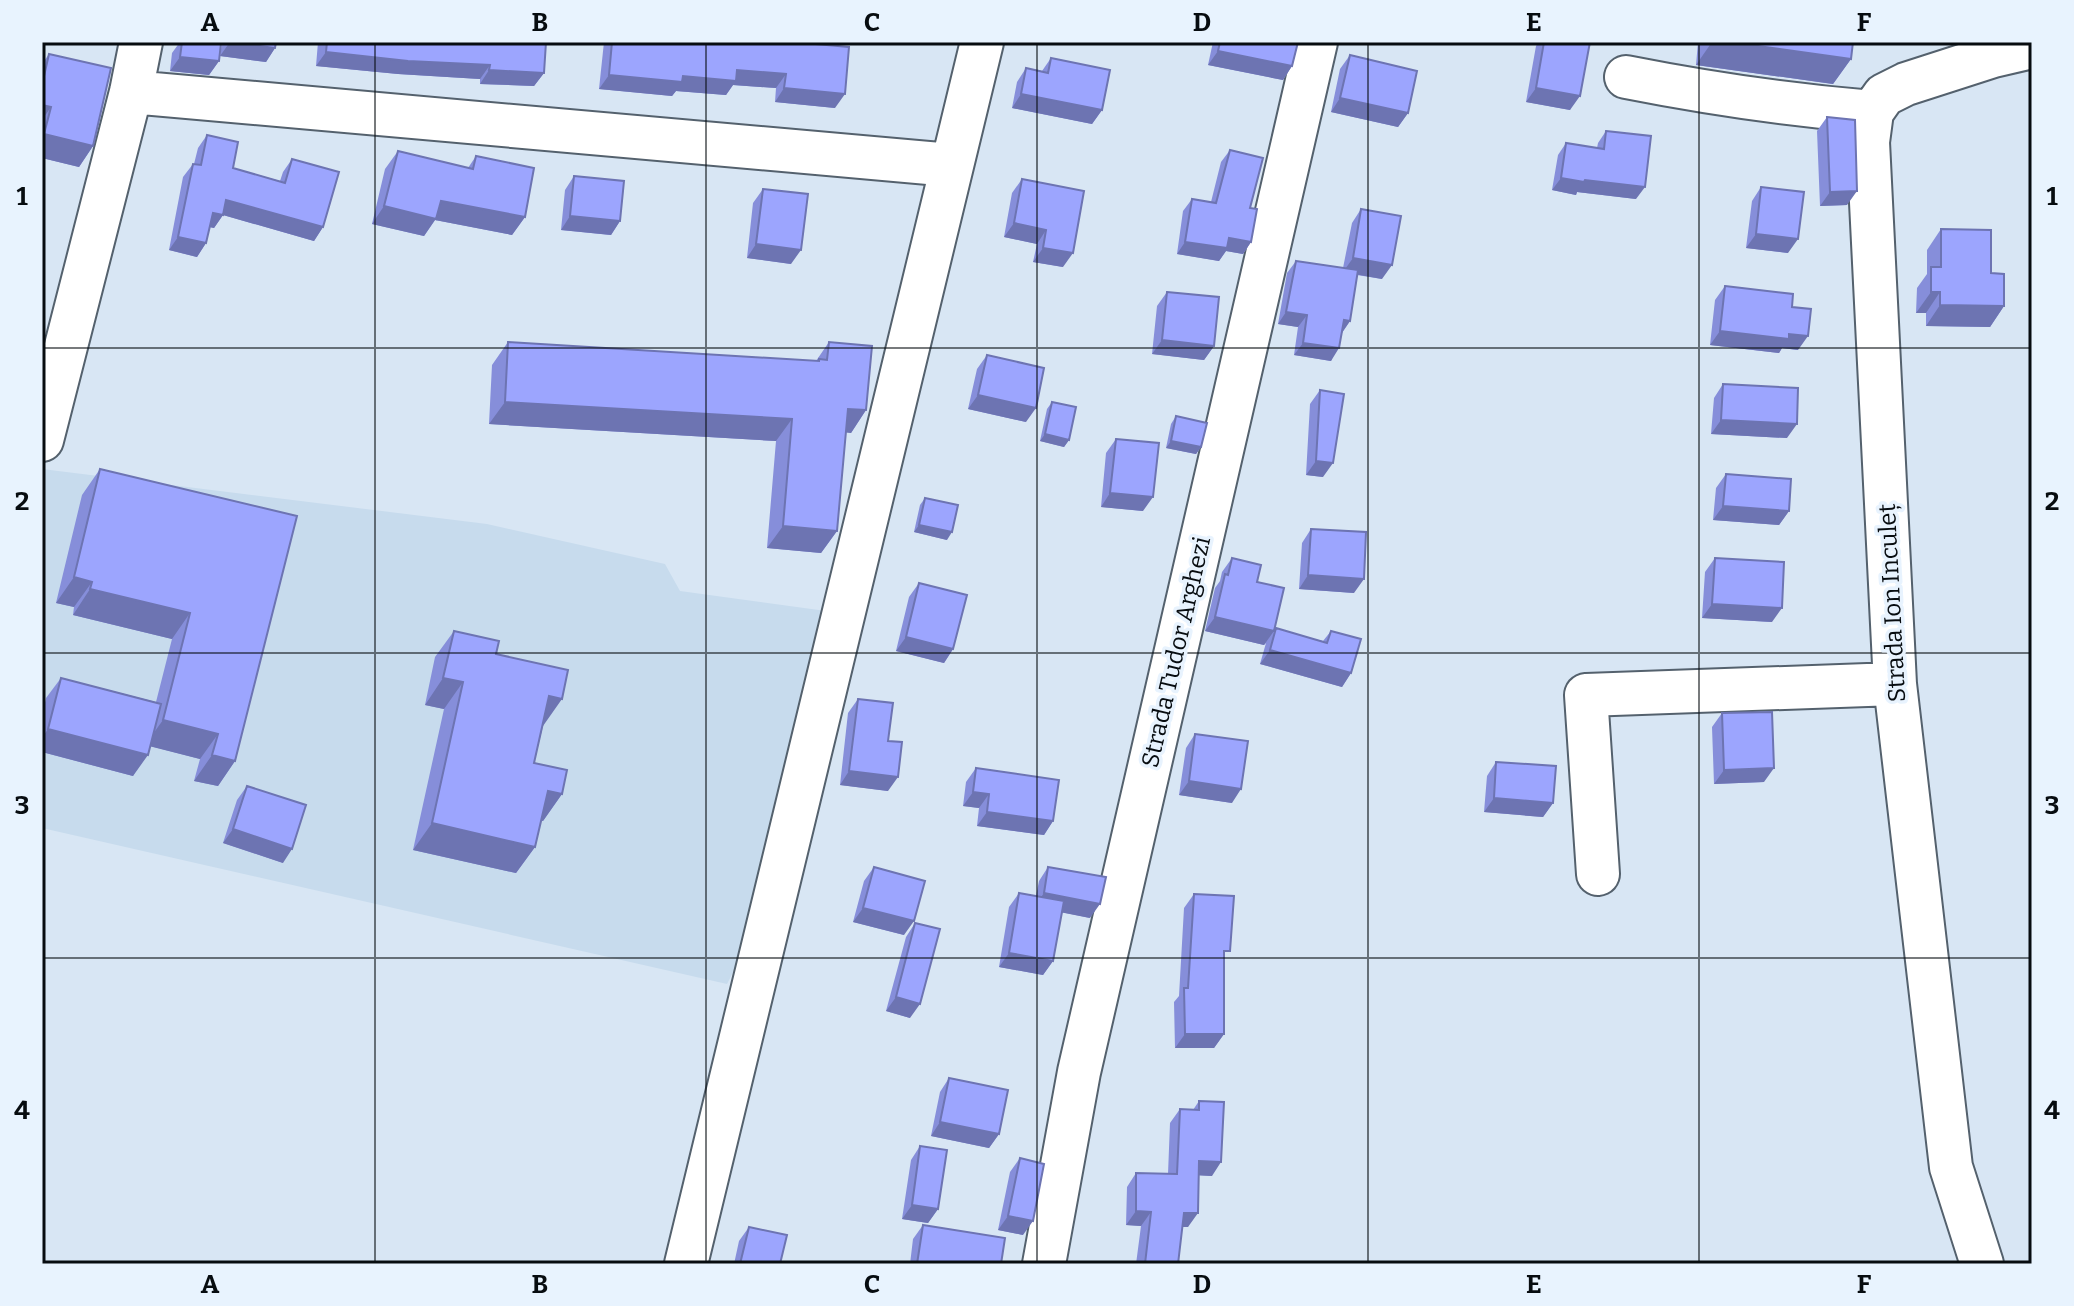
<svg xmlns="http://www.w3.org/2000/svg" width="2074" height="1306" viewBox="0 0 2074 1306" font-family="Bitter,serif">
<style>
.built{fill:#c7dbed}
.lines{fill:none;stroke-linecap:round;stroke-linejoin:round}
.minor-casing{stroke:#54616d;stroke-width:46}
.minor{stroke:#fff;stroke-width:42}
.wall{fill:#868eda}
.shaded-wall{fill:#6d74b2}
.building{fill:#9ca5fe;stroke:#6d74b2;stroke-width:2}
.grid{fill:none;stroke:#070c10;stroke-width:2;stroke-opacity:0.55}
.labels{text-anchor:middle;stroke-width:7;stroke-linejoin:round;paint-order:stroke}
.street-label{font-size:24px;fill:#070c10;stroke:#e8f3fe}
.neatline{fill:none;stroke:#070c10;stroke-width:3}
.grid-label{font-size:26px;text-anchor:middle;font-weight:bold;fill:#070c10}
</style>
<rect width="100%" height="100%" fill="#d8e6f4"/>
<path class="built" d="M 42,469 L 487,524 L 665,564 L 680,591 L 826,611 L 742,955 L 727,984 L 42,828 Z"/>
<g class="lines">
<g class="minor-casing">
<path id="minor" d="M 1626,77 C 1707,93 1789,105 1872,112
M 131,92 L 951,165
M 42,440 L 131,92 L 141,42
M 1598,874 L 1586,695 L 1895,684
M 686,1264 L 982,42
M 1044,1264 L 1079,1072 L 1316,42
M 1982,1264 L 1951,1167 L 1895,684 L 1868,142 L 1872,112 L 1884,95 L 1906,84 L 1993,56 L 2032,47"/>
</g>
<use href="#minor" class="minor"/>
</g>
<path class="wall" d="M 180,42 L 209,42 L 219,61 L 209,75 L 170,71 L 172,53 Z
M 222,42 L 276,42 L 275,48 L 266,62 L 220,56 Z
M 318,42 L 546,42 L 544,73 L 534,86 L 480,84 L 480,79 L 398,74 L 316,66 Z
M 604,42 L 793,42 L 835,108 L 775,102 L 776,88 L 733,85 L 726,95 L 676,91 L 672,96 L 599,89 Z
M 1213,42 L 1298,42 L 1292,66 L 1283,80 L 1208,65 Z
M 1539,42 L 1590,42 L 1570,110 L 1526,102 L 1536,46 Z
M 1698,42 L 1853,42 L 1851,59 L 1833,84 L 1696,65 Z
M 49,54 L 93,146 L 79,167 L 42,158 L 42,64 Z
M 1350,55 L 1408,113 L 1398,127 L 1331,112 L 1340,69 Z
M 1051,58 L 1102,110 L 1092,124 L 1012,108 L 1017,82 L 1026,68 L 1042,71 Z
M 1827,117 L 1847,205 L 1820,206 L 1817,131 Z
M 1606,131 L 1636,199 L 1577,192 L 1576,195 L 1552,190 L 1558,155 L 1566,143 L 1597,148 L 1598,143 Z
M 207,135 L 233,168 L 280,181 L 283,172 L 292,159 L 323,227 L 314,241 L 223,215 L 214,228 L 210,227 L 206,243 L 197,257 L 169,250 L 183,177 L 193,164 L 194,164 L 198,148 Z
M 1230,150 L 1250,208 L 1251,242 L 1243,254 L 1226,251 L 1219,261 L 1177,254 L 1183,211 L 1192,199 L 1211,202 L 1221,162 Z
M 398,151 L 468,168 L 476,156 L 525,217 L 512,235 L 435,220 L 424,236 L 372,224 L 385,169 Z
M 574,176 L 620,221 L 611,235 L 561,230 L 565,190 Z
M 1022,179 L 1063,267 L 1033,262 L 1037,244 L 1004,237 L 1012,193 Z
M 1761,187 L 1788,253 L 1746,248 L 1752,201 Z
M 763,189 L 791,264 L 747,258 L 753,203 Z
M 1361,209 L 1382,279 L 1357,275 L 1350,321 L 1342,333 L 1331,361 L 1294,355 L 1298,327 L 1278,324 L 1287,273 L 1296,261 L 1343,268 L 1352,223 Z
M 1941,229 L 1991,273 L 2004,306 L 1990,327 L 1926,326 L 1926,313 L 1916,313 L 1917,288 L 1927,274 L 1927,250 Z
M 1725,286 L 1792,307 L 1798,350 L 1782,348 L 1779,353 L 1710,345 L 1715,300 Z
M 1167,292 L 1214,346 L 1204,360 L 1152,354 L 1157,306 Z
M 508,342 L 816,361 L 829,342 L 866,410 L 851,433 L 846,432 L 837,531 L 821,553 L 767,548 L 776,441 L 489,424 L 492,365 Z
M 987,355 L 1026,422 L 968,409 L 977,369 Z
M 1723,384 L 1787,438 L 1711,434 L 1714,398 Z
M 1320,390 L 1323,477 L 1306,475 L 1310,404 Z
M 1052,402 L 1069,440 L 1064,447 L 1040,441 L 1047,409 Z
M 1176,416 L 1201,447 L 1196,454 L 1166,448 L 1171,424 Z
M 1116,439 L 1143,511 L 1101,507 L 1106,453 Z
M 100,469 L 297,516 L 235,761 L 218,786 L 194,781 L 200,759 L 150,746 L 133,776 L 42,752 L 42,716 L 46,698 L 61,678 L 156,702 L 172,639 L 73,615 L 74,607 L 56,603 L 82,495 Z
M 1726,474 L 1789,511 L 1779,525 L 1713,520 L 1716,488 Z
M 925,498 L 947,540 L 914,532 L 920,505 Z
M 1311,529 L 1354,593 L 1299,589 L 1302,543 Z
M 1232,558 L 1257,582 L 1274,630 L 1323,641 L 1331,631 L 1351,673 L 1342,687 L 1260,664 L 1266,643 L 1264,645 L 1205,631 L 1215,588 L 1220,581 L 1222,572 Z
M 1715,558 L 1772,622 L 1702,618 L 1705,572 Z
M 919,583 L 953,649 L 944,663 L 896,651 L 909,597 Z
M 454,631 L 496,654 L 543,726 L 534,763 L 562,794 L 543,821 L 541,820 L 535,847 L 516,873 L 413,850 L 444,709 L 425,705 L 435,657 Z
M 858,699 L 888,741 L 888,791 L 840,785 L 848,713 Z
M 1722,713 L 1764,782 L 1714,784 L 1712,727 Z
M 1195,734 L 1232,803 L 1179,795 L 1186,748 Z
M 1496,762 L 1553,803 L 1543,817 L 1484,812 L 1487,776 Z
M 976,768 L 1053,821 L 1044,835 L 977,826 L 979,808 L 963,806 L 966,782 Z
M 247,786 L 283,863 L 223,843 L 237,800 Z
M 874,867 L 904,935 L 853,922 L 864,881 Z
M 1048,867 L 1090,918 L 1061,912 L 1053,961 L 1043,975 L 999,967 L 1009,907 L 1019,893 L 1036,896 L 1039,881 Z
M 1194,894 L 1224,960 L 1224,1034 L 1214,1048 L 1175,1048 L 1174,1002 L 1179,996 L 1184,908 Z
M 915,923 L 910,1018 L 886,1011 L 906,937 Z
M 949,1078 L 999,1134 L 989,1148 L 931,1136 L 940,1092 Z
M 1199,1101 L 1212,1176 L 1199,1175 L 1188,1227 L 1182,1227 L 1178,1264 L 1136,1264 L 1141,1226 L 1126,1225 L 1127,1187 L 1136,1173 L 1168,1174 L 1170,1123 L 1180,1109 L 1193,1110 Z
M 920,1146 L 938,1209 L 928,1223 L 902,1219 L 911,1160 Z
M 1020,1158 L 1023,1235 L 998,1230 L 1010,1172 Z
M 923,1225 L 1001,1264 L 910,1264 L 913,1239 Z
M 749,1227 L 780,1264 L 734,1264 L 739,1241 Z"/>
<path class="shaded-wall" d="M 230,42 L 275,48 L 266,62 L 220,56 Z
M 1712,42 L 1729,42 L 1851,59 L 1833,84 L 1696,65 Z
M 1218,51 L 1292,66 L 1283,80 L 1208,65 Z
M 326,52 L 490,65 L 480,79 L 398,74 L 316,66 Z
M 180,57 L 219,61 L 209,75 L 170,71 Z
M 489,70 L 544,73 L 534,86 L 480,84 Z
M 737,70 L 786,74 L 776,88 L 733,85 L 726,95 L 676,91 L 672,96 L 599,89 L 609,75 Z
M 784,88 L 845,94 L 835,108 L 775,102 Z
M 1536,88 L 1580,96 L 1570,110 L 1526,102 Z
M 1021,94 L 1102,110 L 1092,124 L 1012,108 Z
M 1340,98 L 1408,113 L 1398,127 L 1331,112 Z
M 42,105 L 51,107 L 42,120 Z
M 44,134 L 93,146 L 79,167 L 42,158 L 42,138 Z
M 1561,178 L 1585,180 L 1645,187 L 1636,199 L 1577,192 L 1576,195 L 1552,190 Z
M 1857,191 L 1847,205 L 1820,206 L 1830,192 Z
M 226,200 L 323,227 L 314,241 L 223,215 L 214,228 L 204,226 L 213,213 Z
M 441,201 L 525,217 L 512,235 L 435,220 L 424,236 L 372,224 L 384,206 Z
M 570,216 L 620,221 L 611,235 L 561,230 Z
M 1014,223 L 1046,230 L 1037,244 L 1004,237 Z
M 1756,234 L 1798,239 L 1788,253 L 1746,248 Z
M 178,237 L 206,243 L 197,257 L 169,250 Z
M 1229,238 L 1251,242 L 1243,254 L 1226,251 L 1219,261 L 1177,254 L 1185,242 Z
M 756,244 L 801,250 L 791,264 L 747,258 Z
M 1043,248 L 1073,253 L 1063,267 L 1033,262 Z
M 1353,258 L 1392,265 L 1382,279 L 1343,272 Z
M 1931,292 L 1940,292 L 1926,313 L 1916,313 Z
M 1940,305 L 2004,306 L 1990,327 L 1926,326 Z
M 1286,312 L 1307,315 L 1298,327 L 1278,324 Z
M 1344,320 L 1350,321 L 1341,334 Z
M 1720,331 L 1789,334 L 1808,336 L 1798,350 L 1782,348 L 1779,353 L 1710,345 Z
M 1162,340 L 1214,346 L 1204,360 L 1152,354 Z
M 1303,343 L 1339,348 L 1331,361 L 1294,355 Z
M 978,395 L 1036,408 L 1026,422 L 968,409 Z
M 505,402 L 792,419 L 776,441 L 489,424 Z
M 848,409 L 866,410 L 851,433 L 832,431 Z
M 1721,420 L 1797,424 L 1787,438 L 1711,434 Z
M 1045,434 L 1069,440 L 1064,447 L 1040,441 Z
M 1171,441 L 1201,447 L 1196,454 L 1166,448 Z
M 1316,461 L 1333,463 L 1323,477 L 1306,475 Z
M 1110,493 L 1153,497 L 1143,511 L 1101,507 Z
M 1723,506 L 1789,511 L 1779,525 L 1713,520 Z
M 919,525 L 952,532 L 947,540 L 914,532 Z
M 783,526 L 837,531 L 821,553 L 767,548 Z
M 1308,575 L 1364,579 L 1354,593 L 1299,589 Z
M 74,577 L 92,582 L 74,607 L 56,603 Z
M 90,589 L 190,613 L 172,639 L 73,615 Z
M 1712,604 L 1782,608 L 1772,622 L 1702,618 Z
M 1215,617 L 1274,631 L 1264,645 L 1205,631 Z
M 906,637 L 953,649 L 944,663 L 896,651 Z
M 1270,650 L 1351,673 L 1342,687 L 1260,664 Z
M 443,678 L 463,682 L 444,709 L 425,705 Z
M 549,696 L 562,699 L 543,726 L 530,723 Z
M 163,720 L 218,734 L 200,759 L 145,745 Z
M 48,729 L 148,755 L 133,776 L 42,752 L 42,738 Z
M 212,755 L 235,761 L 218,786 L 194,781 Z
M 1774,768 L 1764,782 L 1714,784 L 1724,770 Z
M 849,771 L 898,777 L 888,791 L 840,785 Z
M 1189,781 L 1241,789 L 1232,803 L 1179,795 Z
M 548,791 L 562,794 L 543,821 L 529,818 Z
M 973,792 L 989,794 L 979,808 L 963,806 Z
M 1494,798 L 1553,803 L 1543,817 L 1484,812 Z
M 987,812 L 1053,821 L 1044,835 L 977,826 Z
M 432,823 L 535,847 L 516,873 L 413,850 Z
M 233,829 L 292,849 L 283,863 L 223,843 Z
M 1044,893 L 1100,904 L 1090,918 L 1034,907 Z
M 863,908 L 914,921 L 904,935 L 853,922 Z
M 1009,953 L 1053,961 L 1043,975 L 999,967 Z
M 896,997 L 920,1004 L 910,1018 L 886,1011 Z
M 1185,1034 L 1224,1034 L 1214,1048 L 1175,1048 Z
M 940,1122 L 999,1134 L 989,1148 L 931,1136 Z
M 1199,1161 L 1221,1162 L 1212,1176 L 1189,1175 Z
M 912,1205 L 938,1209 L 928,1223 L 902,1219 Z
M 1136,1211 L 1151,1212 L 1141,1226 L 1126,1225 Z
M 1184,1213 L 1198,1213 L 1188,1227 L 1174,1227 Z
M 1008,1216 L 1033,1221 L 1023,1235 L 998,1230 Z"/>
<path class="building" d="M 182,42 L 221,43 L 219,61 L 180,57 Z
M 230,42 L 276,42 L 275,48 Z
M 327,42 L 546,42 L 544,73 L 489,70 L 490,65 L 408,61 L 326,52 Z
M 612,42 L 793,42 L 849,47 L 845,94 L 784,88 L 786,74 L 737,70 L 736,81 L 683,76 L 682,82 L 609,75 Z
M 1220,42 L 1298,42 L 1292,66 L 1218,51 Z
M 1544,42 L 1590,42 L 1580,96 L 1536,88 Z
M 1729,42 L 1853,42 L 1851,59 Z
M 49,54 L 111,68 L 93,146 L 44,134 L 51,107 L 42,105 L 42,85 Z
M 1350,55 L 1417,71 L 1408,113 L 1340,98 Z
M 1051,58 L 1110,70 L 1102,110 L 1021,94 L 1026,68 L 1048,73 Z
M 1827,117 L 1855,120 L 1857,191 L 1830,192 Z
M 1606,131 L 1651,136 L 1645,187 L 1585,180 L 1584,182 L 1561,178 L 1566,143 L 1604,149 Z
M 207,135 L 238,142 L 233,168 L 285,183 L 292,159 L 339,172 L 323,227 L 226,200 L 223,215 L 213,213 L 206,243 L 178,237 L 193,164 L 201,165 Z
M 1230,150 L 1263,158 L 1250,208 L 1257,209 L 1251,242 L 1229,238 L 1227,248 L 1185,242 L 1192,199 L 1216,203 Z
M 398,151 L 473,169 L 476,156 L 534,168 L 525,217 L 441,201 L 436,219 L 384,206 Z
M 574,176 L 624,181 L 620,221 L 570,216 Z
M 1022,179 L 1084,191 L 1073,253 L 1043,248 L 1046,230 L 1014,223 Z
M 1761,187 L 1804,192 L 1798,239 L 1756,234 Z
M 763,189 L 808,194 L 801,250 L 756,244 Z
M 1361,209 L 1401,216 L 1392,265 L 1353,258 Z
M 1941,229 L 1991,230 L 1991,273 L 2004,274 L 2004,306 L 1940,305 L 1940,292 L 1931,292 L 1931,267 L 1941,267 Z
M 1296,261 L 1358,270 L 1350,321 L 1344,320 L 1339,348 L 1303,343 L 1307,315 L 1286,312 Z
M 1725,286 L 1793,294 L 1792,307 L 1811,309 L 1808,336 L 1789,334 L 1789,339 L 1720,331 Z
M 1167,292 L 1219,297 L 1214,346 L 1162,340 Z
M 508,342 L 819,361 L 819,359 L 827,360 L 829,342 L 872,346 L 866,410 L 848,409 L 837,531 L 783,526 L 792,419 L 505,402 Z
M 987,355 L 1044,368 L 1036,408 L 978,395 Z
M 1723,384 L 1798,388 L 1797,424 L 1721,420 Z
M 1320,390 L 1344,394 L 1333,463 L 1316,461 Z
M 1052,402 L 1076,407 L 1069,440 L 1045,434 Z
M 1176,416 L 1207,423 L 1201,447 L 1171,441 Z
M 1116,439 L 1159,443 L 1153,497 L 1110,493 Z
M 100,469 L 297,516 L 235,761 L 212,755 L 218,734 L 163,720 L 190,613 L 90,589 L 92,582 L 74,577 Z
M 1726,474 L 1791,479 L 1789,511 L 1723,506 Z
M 925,498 L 958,505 L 952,532 L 919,525 Z
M 1311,529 L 1366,532 L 1364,579 L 1308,575 Z
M 1232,558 L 1261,565 L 1257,582 L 1284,588 L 1274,631 L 1215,617 L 1225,574 L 1228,575 Z
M 1715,558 L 1784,562 L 1782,608 L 1712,604 Z
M 919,583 L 967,595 L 953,649 L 906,637 Z
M 1276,628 L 1327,643 L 1331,631 L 1361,639 L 1351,673 L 1270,650 Z
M 454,631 L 499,641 L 496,654 L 568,670 L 562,699 L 549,696 L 534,763 L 567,770 L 562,794 L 548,791 L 535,847 L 432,823 L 463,682 L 443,678 Z
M 61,678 L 161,704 L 148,755 L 48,729 Z
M 858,699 L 893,703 L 888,741 L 902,742 L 898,777 L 849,771 Z
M 1772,712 L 1774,768 L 1724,770 L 1722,713 Z
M 1195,734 L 1248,741 L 1241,789 L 1189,781 Z
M 1496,762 L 1556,766 L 1553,803 L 1494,798 Z
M 976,768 L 1059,780 L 1053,821 L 987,812 L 989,794 L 973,792 Z
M 247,786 L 306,805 L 292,849 L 233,829 Z
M 874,867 L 925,881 L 914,921 L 863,908 Z
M 1048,867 L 1106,877 L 1100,904 L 1044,893 Z
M 1019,893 L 1064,901 L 1053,961 L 1009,953 Z
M 1194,894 L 1234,896 L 1230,951 L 1224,951 L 1224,1034 L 1185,1034 L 1184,988 L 1188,988 Z
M 915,923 L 940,929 L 920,1004 L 896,997 Z
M 949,1078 L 1008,1090 L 999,1134 L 940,1122 Z
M 1199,1101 L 1224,1102 L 1221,1162 L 1199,1161 L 1198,1213 L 1184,1213 L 1178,1264 L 1145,1264 L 1151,1212 L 1136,1211 L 1136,1173 L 1177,1174 L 1180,1109 L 1199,1110 Z
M 920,1146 L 947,1150 L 938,1209 L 912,1205 Z
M 1020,1158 L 1044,1164 L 1033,1221 L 1008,1216 Z
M 923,1225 L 1005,1238 L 1001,1264 L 917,1264 Z
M 749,1227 L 787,1235 L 780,1264 L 740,1264 Z"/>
<path class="grid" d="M 375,42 L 375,1264M 706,42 L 706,1264M 1037,42 L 1037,1264M 1368,42 L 1368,1264M 1699,42 L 1699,1264M 42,348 L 2032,348M 42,653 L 2032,653M 42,958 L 2032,958"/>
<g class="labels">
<g class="street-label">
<text transform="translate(1892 603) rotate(-93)" y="8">Strada Ion Inculeț</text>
<text transform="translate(1176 652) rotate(-77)" y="8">Strada Tudor Arghezi</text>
</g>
</g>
<rect width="2074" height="1306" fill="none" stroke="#e8f3fe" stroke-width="88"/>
<rect x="44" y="44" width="1986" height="1218" class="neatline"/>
<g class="grid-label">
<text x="210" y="31">A</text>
<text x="540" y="31">B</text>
<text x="872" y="31">C</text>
<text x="1202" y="31">D</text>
<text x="1534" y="31">E</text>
<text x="1864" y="31">F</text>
<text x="22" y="205">1</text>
<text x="2052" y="205">1</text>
<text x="22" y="510">2</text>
<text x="2052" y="510">2</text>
<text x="22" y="814">3</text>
<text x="2052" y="814">3</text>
<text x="22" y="1119">4</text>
<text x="2052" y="1119">4</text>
<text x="210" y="1293">A</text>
<text x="540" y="1293">B</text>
<text x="872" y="1293">C</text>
<text x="1202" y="1293">D</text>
<text x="1534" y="1293">E</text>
<text x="1864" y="1293">F</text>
</g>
</svg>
